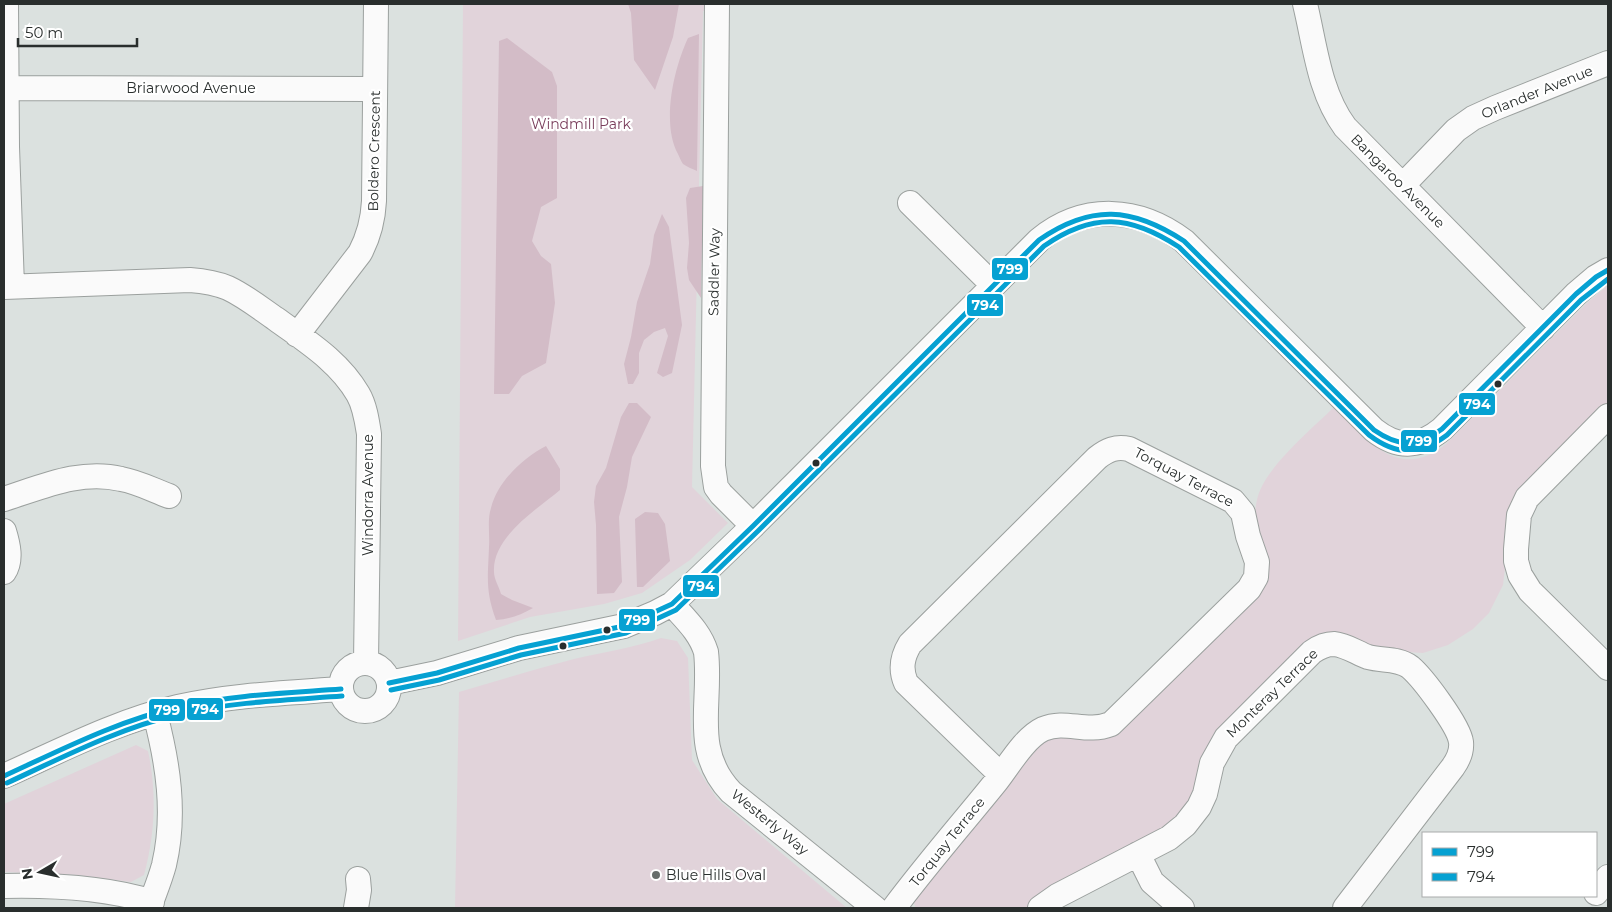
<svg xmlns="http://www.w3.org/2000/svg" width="1612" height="912" viewBox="0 0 1612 912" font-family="Montserrat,sans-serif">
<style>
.green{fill:#e1d3da}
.forest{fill:#d3bcc7}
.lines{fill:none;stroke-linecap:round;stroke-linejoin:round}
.minor-casing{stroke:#9ba09e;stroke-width:26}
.minor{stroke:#fafafa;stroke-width:24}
.bus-1-casing{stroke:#fff;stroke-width:9}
.bus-2-casing{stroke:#fff;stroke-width:9}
.bus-1{stroke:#06a1d2;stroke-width:5}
.bus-2{stroke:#06a1d2;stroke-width:5}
.bus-dot{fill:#292e2d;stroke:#fff;stroke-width:2}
.poi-dot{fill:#676d6b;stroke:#fff;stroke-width:2}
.labels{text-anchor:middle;stroke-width:4.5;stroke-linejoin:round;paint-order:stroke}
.street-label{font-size:14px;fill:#292e2d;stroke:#fff}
.park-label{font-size:14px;fill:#7a3e5c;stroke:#fff}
.poi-label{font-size:14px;fill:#292e2d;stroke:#fff;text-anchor:start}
.line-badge{stroke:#fff;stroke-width:2}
.badge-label{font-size:14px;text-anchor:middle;font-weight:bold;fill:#fff}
</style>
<rect width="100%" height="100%" fill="#dbe1df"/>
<path class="green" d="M 463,4 L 711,4 L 711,10 L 703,11 L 692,487 L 728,523 L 690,560 L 642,593 L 604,604 L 530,617 L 458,641 Z
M 1608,285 L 1608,403 L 1523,488 L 1511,517 L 1503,585 L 1489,613 L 1473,629 L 1448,645 L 1423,653 L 1391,651 L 1335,635 L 1199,785 L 1178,820 L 1029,908 L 916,908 L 913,901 L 1040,745 C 1069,726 1088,748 1119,732 L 1260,592 C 1258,566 1251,524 1257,500 C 1263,469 1311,430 1334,407 C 1367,439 1398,483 1446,444 L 1587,303 Z
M 661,638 L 677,641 L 688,658 L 692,760 L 717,799 L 847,908 L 455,908 L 459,692 C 497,681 535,669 574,659 C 603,652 633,648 661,638 Z
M 136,745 L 148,751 C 157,793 155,834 144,875 L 131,882 L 77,875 L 4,872 L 4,804 Z"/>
<path class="forest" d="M 628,4 L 679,4 L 673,37 L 655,90 L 634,60 L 631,13 Z
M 699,34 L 697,171 C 693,169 687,167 683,164 C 681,161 679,156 678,154 C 661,123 674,68 688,38 Z
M 507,38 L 552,72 L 557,86 L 557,198 L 541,207 L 532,241 L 541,256 L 551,264 L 555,303 L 546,363 L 522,376 L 509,394 L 494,394 L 499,41 Z
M 703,186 L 701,298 L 689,280 L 687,268 L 689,243 L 686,198 L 690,188 Z
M 662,214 L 669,227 L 682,325 L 672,373 L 663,377 L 657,373 L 668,336 L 665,328 L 654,332 L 644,340 L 639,353 L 639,373 L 633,384 L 628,384 L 624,364 L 631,337 L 637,302 L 650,264 L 654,235 Z
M 629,403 L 637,403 L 651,417 L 632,457 L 627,487 L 619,517 L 622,582 L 614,593 L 597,594 L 596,525 L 594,502 L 596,486 L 606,468 L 621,417 Z
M 546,446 L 560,469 L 560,490 C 536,510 492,537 494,572 C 494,579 499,587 501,594 L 512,600 L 533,608 C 521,615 509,619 496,620 C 485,590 488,577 489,547 C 490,535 487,520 491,508 C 498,481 523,458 546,446 Z
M 645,512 L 658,513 L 665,524 L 670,561 L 643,587 L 637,587 L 635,519 Z"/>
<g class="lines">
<g class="minor-casing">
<path id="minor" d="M 6,4 L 7,147 L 12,286
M 717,4 L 713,466 L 716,487 L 721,494 L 753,526
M 1305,4 C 1315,45 1319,92 1345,127 L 1543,328
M 7,88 L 375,89
M 1403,185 L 1456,130 L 1473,118 L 1495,108 L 1608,63
M 910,203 L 993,285
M 4,287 L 190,280 C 203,281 216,283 228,288 C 245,296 260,308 276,319 C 306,341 339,361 358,394 C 365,406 367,421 369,434 L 366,663
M 297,335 L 360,253 C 369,236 373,221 374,201 L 376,4
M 1608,416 L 1527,498 L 1519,515 L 1516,549 L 1516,561 L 1520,575 L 1530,591 L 1608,668
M 4,499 C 42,487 81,469 121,479 C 138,482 153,490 169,496
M 4,531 C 8,544 12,560 4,572
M 672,604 C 685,619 700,632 706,652 C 712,703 691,750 731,792 L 875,908
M341 687a24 24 0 1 1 48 0a24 24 0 1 1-48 0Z
M 389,683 L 437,673 L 519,648 L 624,626 L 655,613 L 672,604 L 753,526 L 1039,240 C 1084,203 1139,207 1184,241 L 1374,430 C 1398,449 1419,448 1442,429 L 1576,294 L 1596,277 L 1608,270
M 4,776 C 60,751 117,721 178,707 C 231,695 287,693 341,689
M 1138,854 L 1152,882 L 1182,908
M 4,886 C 52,885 105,887 152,902
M 1596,893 L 1608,877
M 149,908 C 154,894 160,880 164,865 C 176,814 168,763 155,714
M 356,908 L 359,890 L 358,879
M 894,908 C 926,865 961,825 995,783 C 1008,767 1024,738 1043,729 C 1067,719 1085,734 1111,724 L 1249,589 L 1256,577 L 1257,562 L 1248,536 L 1243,513 L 1233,501 L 1129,449 C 1116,446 1107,450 1097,458 L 910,644 C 902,657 900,669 906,683 L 1001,775
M 1040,908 L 1057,896 L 1169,838 L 1185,825 L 1199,807 L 1205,794 L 1212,763 L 1226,738 L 1312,652 C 1319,647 1326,644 1334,644 C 1346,645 1357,653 1368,657 C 1382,661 1398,658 1410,667 C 1423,678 1459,726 1461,742 C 1462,751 1458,760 1453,767 L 1345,908"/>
</g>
<use href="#minor" class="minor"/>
<g class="bus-1-casing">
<path id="bus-1" d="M 389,683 L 437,673 L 519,648 L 624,626 L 672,604 L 753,526 L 1039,240 C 1091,204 1132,207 1184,241 L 1374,430 C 1400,448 1417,447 1442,429 L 1576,294 L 1596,277 L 1608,270
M 4,776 C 61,750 117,721 178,707 C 231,695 287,693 341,689"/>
</g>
<g class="bus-2-casing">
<path id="bus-2" d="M 391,690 L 439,680 L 521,655 L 626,633 L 676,610 L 758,531 L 1044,246 C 1093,212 1130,215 1179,247 L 1369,435 C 1397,456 1419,456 1447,435 L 1581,300 L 1608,279
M 7,783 C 63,757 119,728 180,714 C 232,702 288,700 342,696"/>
</g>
<use href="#bus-1" class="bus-1"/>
<use href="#bus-2" class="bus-2"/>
</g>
<g class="bus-dot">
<circle cx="1498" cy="384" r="4.5"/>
<circle cx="816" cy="463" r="4.5"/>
<circle cx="607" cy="630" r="4.5"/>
<circle cx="563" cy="646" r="4.5"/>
</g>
<circle class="poi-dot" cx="656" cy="875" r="5"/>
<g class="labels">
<g class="street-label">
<text x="191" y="93">Briarwood Avenue</text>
<text transform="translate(1537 92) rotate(-22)" y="5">Orlander Avenue</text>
<text transform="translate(374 151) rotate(-89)" y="5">Boldero Crescent</text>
<text transform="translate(1398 181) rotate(45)" y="5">Bangaroo Avenue</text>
<text transform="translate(714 272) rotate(-89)" y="5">Saddler Way</text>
<text transform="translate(1184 477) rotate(28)" y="5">Torquay Terrace</text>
<text transform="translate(368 495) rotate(-90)" y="5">Windorra Avenue</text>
<text transform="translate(1272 693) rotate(-44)" y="5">Monteray Terrace</text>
<text transform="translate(770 822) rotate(39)" y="5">Westerly Way</text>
<text transform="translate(947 842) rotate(-51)" y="5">Torquay Terrace</text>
</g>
<g class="park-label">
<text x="581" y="129">Windmill Park</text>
</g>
<g class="poi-label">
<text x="666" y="880">Blue Hills Oval</text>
</g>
</g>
<g class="line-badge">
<rect x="991" y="257" width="38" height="24" rx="5" fill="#06a1d2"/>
<rect x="966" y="293" width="38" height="24" rx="5" fill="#06a1d2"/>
<rect x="1458" y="392" width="38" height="24" rx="5" fill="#06a1d2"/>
<rect x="1400" y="429" width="38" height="24" rx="5" fill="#06a1d2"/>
<rect x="682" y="574" width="38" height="24" rx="5" fill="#06a1d2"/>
<rect x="618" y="608" width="38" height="24" rx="5" fill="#06a1d2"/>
<rect x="186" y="697" width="38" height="24" rx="5" fill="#06a1d2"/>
<rect x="148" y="698" width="38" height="24" rx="5" fill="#06a1d2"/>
</g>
<g class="badge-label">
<text x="1010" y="274">799</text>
<text x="985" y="310">794</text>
<text x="1477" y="409">794</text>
<text x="1419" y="446">799</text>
<text x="701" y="591">794</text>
<text x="637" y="625">799</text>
<text x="205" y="714">794</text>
<text x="167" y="715">799</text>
</g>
<rect width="1612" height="912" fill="none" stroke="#292e2d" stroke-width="10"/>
<rect x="1422" y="832" width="175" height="65" fill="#ffffff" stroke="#a9abab"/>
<rect x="1432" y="848" width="25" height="8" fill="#06a1d2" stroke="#a9abab"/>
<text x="1467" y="857" font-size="15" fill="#292e2d">799</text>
<rect x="1432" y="873" width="25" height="8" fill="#06a1d2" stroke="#a9abab"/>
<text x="1467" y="882" font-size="15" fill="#292e2d">794</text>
<g transform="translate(40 872) rotate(261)" stroke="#ffffff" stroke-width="4" paint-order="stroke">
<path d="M0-4L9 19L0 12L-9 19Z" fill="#292e2d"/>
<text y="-8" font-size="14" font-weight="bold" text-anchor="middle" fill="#292e2d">N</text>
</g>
<path d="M18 38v8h119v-8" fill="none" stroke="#292e2d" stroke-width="2.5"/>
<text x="25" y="38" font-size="15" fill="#292e2d" stroke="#ffffff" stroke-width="4" paint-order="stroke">50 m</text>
</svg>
